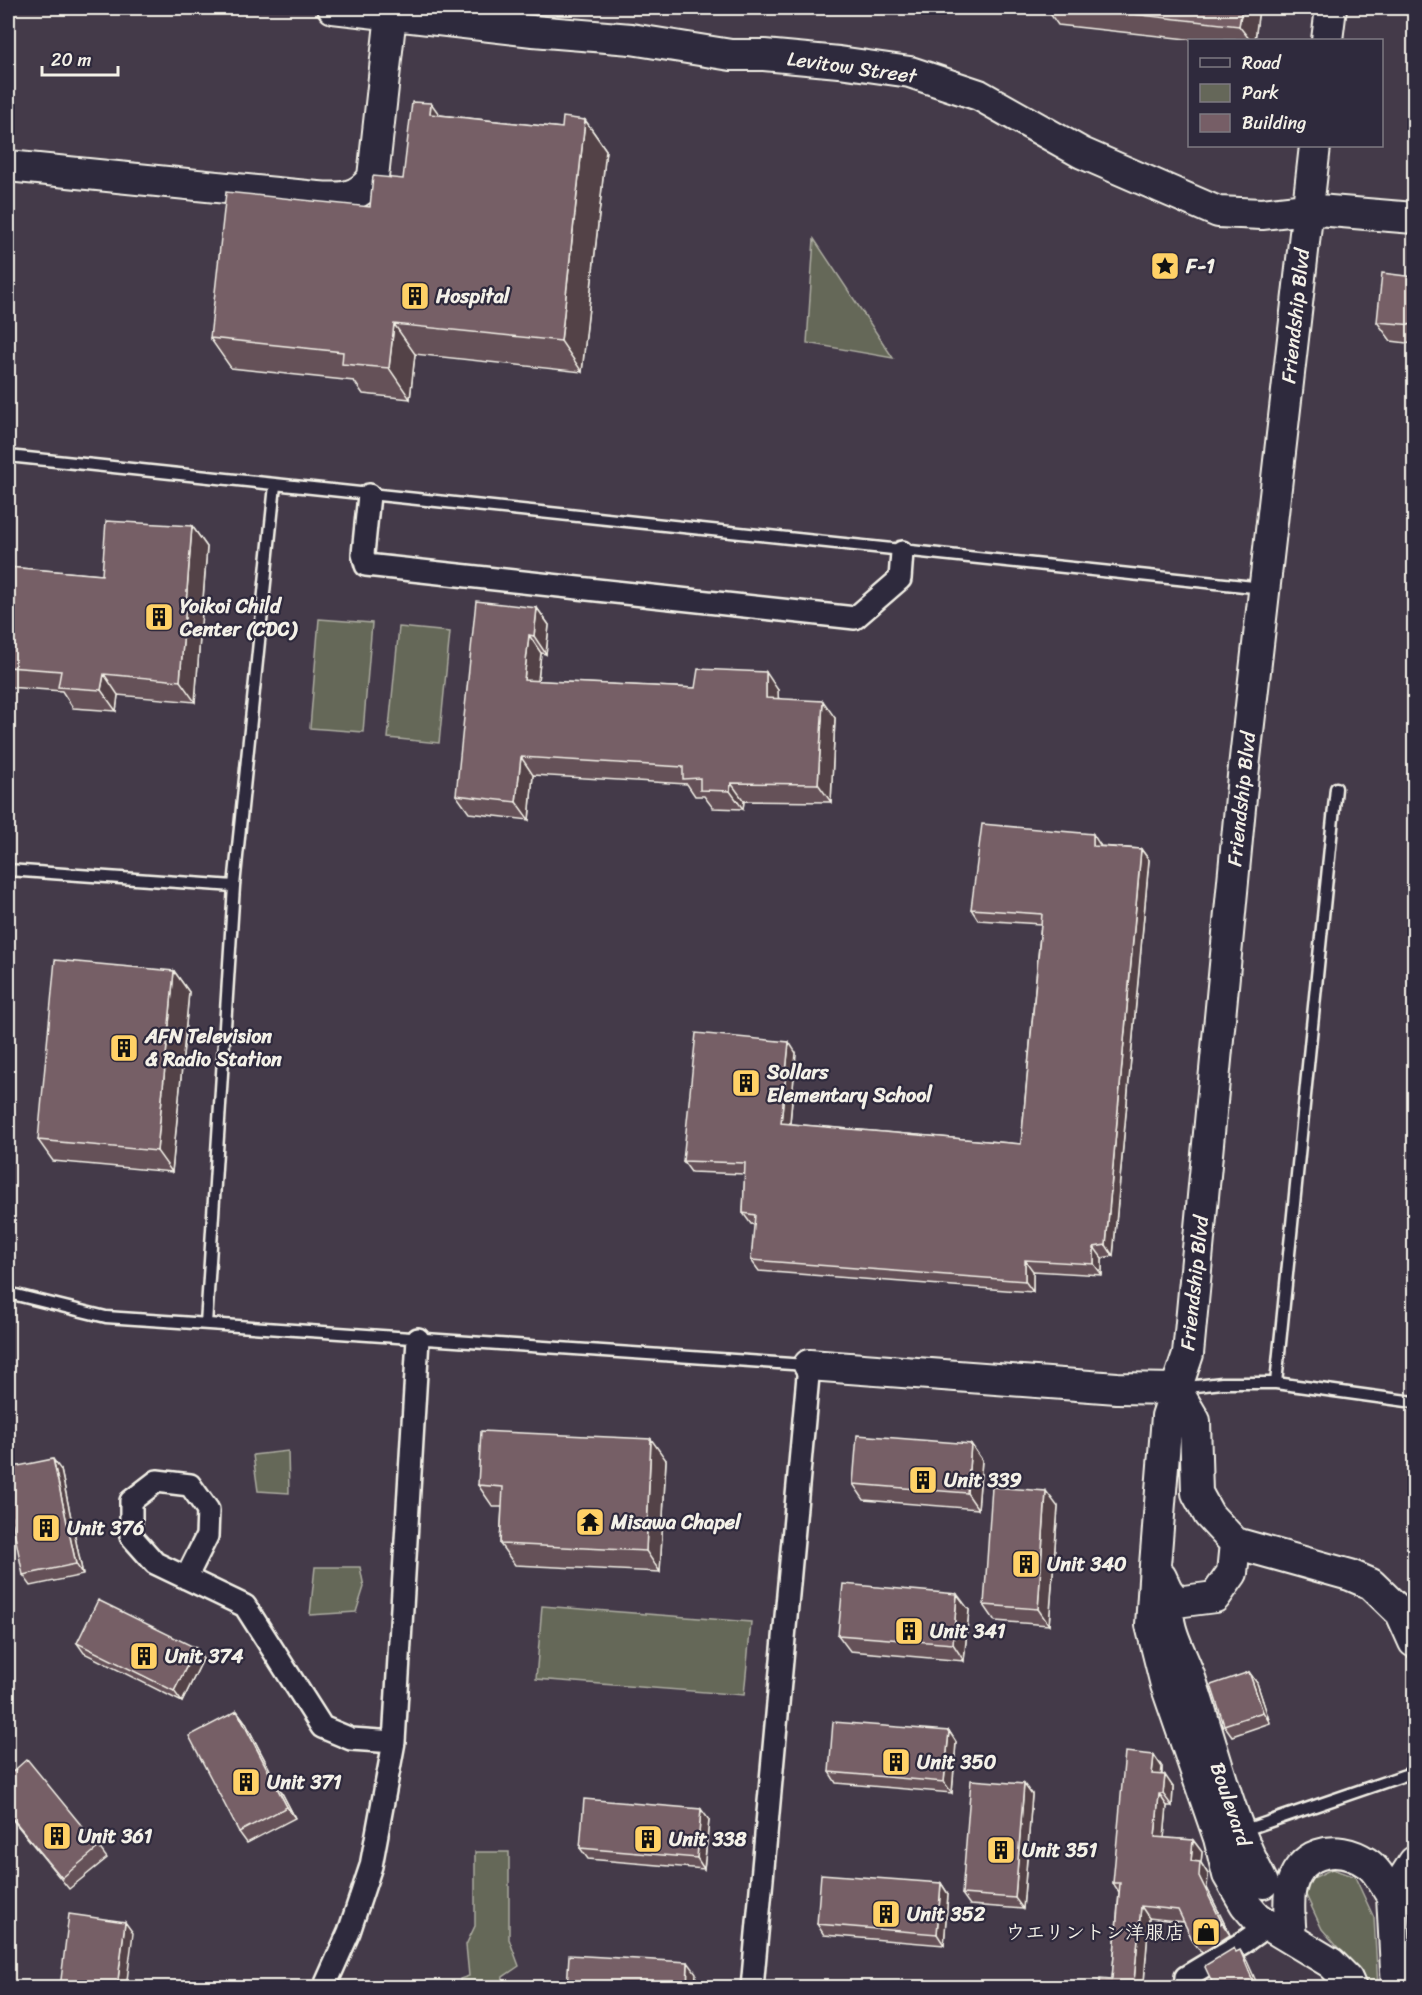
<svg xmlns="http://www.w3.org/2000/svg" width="1422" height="1995" viewBox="0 0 1422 1995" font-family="Sriracha,'Klee One',sans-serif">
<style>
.green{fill:#656759;stroke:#acaca0;stroke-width:1.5}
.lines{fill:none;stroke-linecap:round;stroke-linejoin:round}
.lane-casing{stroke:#f4f1e8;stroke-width:15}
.street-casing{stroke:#f4f1e8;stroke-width:26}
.secondary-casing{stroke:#f4f1e8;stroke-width:34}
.lane{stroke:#2f2a3d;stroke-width:10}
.street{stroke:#2f2a3d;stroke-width:21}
.secondary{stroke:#2f2a3d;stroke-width:30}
.wall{fill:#655158;stroke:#f4f1e8;stroke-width:1.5}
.shaded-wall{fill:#534247;stroke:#f4f1e8;stroke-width:1.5}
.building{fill:#765e66;stroke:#f4f1e8;stroke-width:1.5}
.labels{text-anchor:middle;stroke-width:4.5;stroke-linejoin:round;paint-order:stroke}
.street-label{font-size:20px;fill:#f4f1e8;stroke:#2f2a3d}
.poi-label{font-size:20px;font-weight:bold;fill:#f4f1e8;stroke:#2f2a3d;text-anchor:start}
</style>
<rect width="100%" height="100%" fill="#443a49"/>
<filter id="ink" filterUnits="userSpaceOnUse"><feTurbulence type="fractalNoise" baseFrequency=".0167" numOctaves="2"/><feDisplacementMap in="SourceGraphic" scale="12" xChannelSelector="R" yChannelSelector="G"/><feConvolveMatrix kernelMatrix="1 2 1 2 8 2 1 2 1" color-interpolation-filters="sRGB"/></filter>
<g filter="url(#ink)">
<path class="green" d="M 814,239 L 893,358 L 807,343 Z
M 319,619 L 372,623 L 363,732 L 310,728 Z
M 399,627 L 450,632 L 439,743 L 388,738 Z
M 288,1451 L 289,1493 L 258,1491 L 253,1455 Z
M 315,1567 L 360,1567 L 364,1587 L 356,1612 L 310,1615 Z
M 542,1606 L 751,1622 L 744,1695 L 536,1679 Z
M 475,1852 L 509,1852 L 509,1939 L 519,1966 L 503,1977 L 502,1987 L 460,1987 L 460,1979 L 469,1976 L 466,1945 L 475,1926 Z
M 1332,1869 L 1355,1877 L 1374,1918 L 1378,1987 L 1365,1987 L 1361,1974 L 1322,1929 L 1306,1895 L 1311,1879 Z"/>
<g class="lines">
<g class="lane-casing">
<path id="lane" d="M 8,456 L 1263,588
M 8,870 L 234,886
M 8,1293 L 106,1317 L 806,1365
M 206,1324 L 234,886 L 275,485
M 1276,1383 L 1336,788
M 1179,1388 L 1222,1383 L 1276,1383 L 1414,1402
M 1242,1831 L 1414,1772"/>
</g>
<g class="street-casing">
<path id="street" d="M 369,495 L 363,554 L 366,565 L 855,618 L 900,579 L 902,552
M 186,1578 L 207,1536 L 208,1510 L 190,1485 L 157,1481 L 131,1501 L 131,1536 L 155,1563 L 245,1606 L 322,1727 L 351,1739 L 394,1742
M 324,1988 L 349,1932 L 371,1866 L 394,1742 L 418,1339
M 752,1988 L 809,1365
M 1185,1988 L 1186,1977 L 1244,1942 L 1268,1925"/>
</g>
<g class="secondary-casing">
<path id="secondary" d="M 333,8 L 533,31 L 631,39 L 731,55 L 764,55 L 839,62 L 910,72 L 979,95 L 1082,153 L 1218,212 L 1262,214 L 1306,209 L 1414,218
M 1327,40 L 1331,8
M 1315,146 L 1243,776 L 1188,1354 L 1167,1416 L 1155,1565 L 1151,1625 L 1166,1685 L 1219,1838 L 1228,1875 L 1245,1904 L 1256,1917 L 1268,1925 L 1331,1963 L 1347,1979 L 1351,1988
M 8,166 L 307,196 C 334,198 356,203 373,177 L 391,14
M 809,1365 L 1117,1388 L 1176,1389
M 1176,1389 L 1195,1421 L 1197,1493 L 1209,1515 L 1235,1543 L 1350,1575 L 1371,1584 L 1401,1613 L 1414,1642
M 1161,1577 L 1167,1590 L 1176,1602 L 1215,1597 L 1232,1573 L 1235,1543
M 1168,1611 C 1169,1636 1184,1658 1191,1681 C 1214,1749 1229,1820 1263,1883
M 1291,1938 C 1290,1924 1288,1907 1290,1892 C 1297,1852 1335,1842 1367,1863 C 1377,1869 1385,1886 1392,1896
M 1397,1988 L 1392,1896 L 1414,1862"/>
</g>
<use href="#lane" class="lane"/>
<use href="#street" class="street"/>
<use href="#secondary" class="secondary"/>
</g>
<path class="wall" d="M 1046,8 L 1259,8 L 1255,40 L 1196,40 L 1058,25 Z
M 439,115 L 562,128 L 585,120 L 606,150 L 582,372 L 415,354 L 410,399 L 363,394 L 354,381 L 231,368 L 210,338 L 403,179 Z
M 1414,277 L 1414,344 L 1391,341 L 1377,322 Z
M 192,526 L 207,547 L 195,702 L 118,695 L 116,711 L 73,708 L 62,691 L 8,687 L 8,567 L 102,575 Z
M 537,608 L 549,625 L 546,654 L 541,653 L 538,681 L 695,688 L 778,690 L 778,698 L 835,718 L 831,802 L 744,801 L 743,809 L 713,808 L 704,796 L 695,796 L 687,784 L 533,775 L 529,820 L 469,813 L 456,795 Z
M 1100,845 L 1100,846 L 1141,849 L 1149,860 L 1113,1256 L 1102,1258 L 1102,1275 L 1033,1271 L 1033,1292 L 759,1271 L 751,1260 L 755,1225 L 751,1224 L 743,1213 L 745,1174 L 691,1172 L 683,1161 L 796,1053 L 790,1124 L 1021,1144 L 1041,924 L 978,920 L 971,909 Z
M 174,971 L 189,992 L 172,1172 L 53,1161 L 38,1140 Z
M 971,1444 L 982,1460 L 978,1509 L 864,1500 L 853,1484 Z
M 666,1460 L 660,1572 L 515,1565 L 500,1544 L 502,1507 L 493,1507 L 478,1485 Z
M 61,1470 L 83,1575 L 31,1586 L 23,1575 Z
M 1058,1507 L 1049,1625 L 995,1621 L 984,1605 Z
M 969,1610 L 964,1661 L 850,1651 L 838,1635 Z
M 77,1643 L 203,1659 L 182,1702 L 84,1653 Z
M 1249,1672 L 1257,1683 L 1270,1723 L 1232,1736 L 1224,1725 Z
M 237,1711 L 245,1722 L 295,1818 L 247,1843 L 239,1832 Z
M 949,1731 L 956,1742 L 952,1793 L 836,1783 L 829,1772 Z
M 1154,1755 L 1162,1767 L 1162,1774 L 1173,1787 L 1172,1806 L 1167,1806 L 1164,1838 L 1193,1840 L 1202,1852 L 1201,1863 L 1208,1874 L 1207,1888 L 1230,1935 L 1202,1953 L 1193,1941 L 1184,1922 L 1149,1918 L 1144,1982 L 1112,1979 L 1119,1892 L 1113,1883 Z
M 8,1776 L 99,1847 L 107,1858 L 69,1889 L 8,1814 Z
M 1032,1795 L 1023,1909 L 970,1905 L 962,1894 Z
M 709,1820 L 704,1869 L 588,1859 L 580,1848 Z
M 941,1883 L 948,1894 L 944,1945 L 824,1935 L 817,1924 Z"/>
<path class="shaded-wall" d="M 1242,8 L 1259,8 L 1255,40 L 1250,40 L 1239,26 Z
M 431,103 L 453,134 L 430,114 Z
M 585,120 L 606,150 L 582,372 L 561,341 Z
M 394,324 L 415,354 L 410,399 L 389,368 Z
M 192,526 L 207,547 L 195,702 L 180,681 Z
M 537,608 L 549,625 L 546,654 L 534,636 Z
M 529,635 L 541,653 L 536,698 L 524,680 Z
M 766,672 L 778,690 L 779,715 L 766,698 Z
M 104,674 L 118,695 L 116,711 L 101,690 Z
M 823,701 L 835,718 L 831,802 L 818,784 Z
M 521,757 L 533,775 L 529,820 L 516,802 Z
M 731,783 L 744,801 L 743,809 L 730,791 Z
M 1093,834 L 1100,845 L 1100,857 L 1093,846 Z
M 1141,849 L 1149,860 L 1113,1256 L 1106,1245 Z
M 174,971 L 189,992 L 172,1172 L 157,1151 Z
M 789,1042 L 796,1053 L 789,1134 L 781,1123 Z
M 1094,1247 L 1102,1258 L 1102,1275 L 1094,1264 Z
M 1025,1260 L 1033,1271 L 1033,1292 L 1025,1281 Z
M 651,1439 L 666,1460 L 660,1572 L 646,1551 Z
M 971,1444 L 982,1460 L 978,1509 L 967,1493 Z
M 53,1459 L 61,1470 L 83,1575 L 76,1564 Z
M 1046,1491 L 1058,1507 L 1049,1625 L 1038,1609 Z
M 957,1594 L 969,1610 L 964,1661 L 953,1644 Z
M 196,1648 L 203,1659 L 182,1702 L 174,1691 Z
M 1249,1672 L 1257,1683 L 1270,1723 L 1263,1712 Z
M 237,1711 L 245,1722 L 295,1818 L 287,1807 Z
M 949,1731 L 956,1742 L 952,1793 L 944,1782 Z
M 1154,1755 L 1162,1767 L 1160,1786 L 1152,1774 Z
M 1165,1775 L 1173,1787 L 1172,1806 L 1163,1794 Z
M 1024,1784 L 1032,1795 L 1023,1909 L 1015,1898 Z
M 1159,1794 L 1167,1806 L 1163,1849 L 1155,1837 Z
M 701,1809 L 709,1820 L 704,1869 L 697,1858 Z
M 1193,1840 L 1202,1852 L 1201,1863 L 1208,1874 L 1207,1888 L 1230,1935 L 1222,1923 L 1191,1861 Z
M 941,1883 L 948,1894 L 944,1945 L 937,1934 Z
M 1141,1906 L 1149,1918 L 1144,1982 L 1147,1988 L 1139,1988 L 1134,1981 Z
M 125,1922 L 133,1933 L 126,1988 L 117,1988 Z
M 1240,1950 L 1247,1961 L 1259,1988 L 1256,1988 Z
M 688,1962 L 696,1973 L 695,1988 L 687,1988 Z"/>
<path class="building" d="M 1078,8 L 1242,8 L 1239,26 Z
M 412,102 L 431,103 L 430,114 L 562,128 L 563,117 L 585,120 L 561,341 L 394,324 L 389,368 L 342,364 L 343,352 L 210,338 L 226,192 L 370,207 L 373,176 L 403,179 Z
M 1382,273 L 1414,277 L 1414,325 L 1377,322 Z
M 106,521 L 192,526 L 180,681 L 104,674 L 101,690 L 58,687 L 61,671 L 8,667 L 8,567 L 102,575 Z
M 476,601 L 537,608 L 534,636 L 529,635 L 524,680 L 695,688 L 698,669 L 766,672 L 766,698 L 823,701 L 818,784 L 731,783 L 730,791 L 700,790 L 700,778 L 683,779 L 683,767 L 521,757 L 516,802 L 456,795 Z
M 982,824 L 1093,834 L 1093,846 L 1141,849 L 1106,1245 L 1094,1247 L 1094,1264 L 1025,1260 L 1025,1281 L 751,1260 L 755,1215 L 743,1213 L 745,1163 L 683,1161 L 696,1033 L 789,1042 L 781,1123 L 1021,1144 L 1042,914 L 971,909 Z
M 55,960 L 174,971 L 157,1151 L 38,1140 Z
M 481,1431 L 651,1439 L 646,1551 L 500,1544 L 503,1487 L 478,1485 Z
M 857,1435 L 971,1444 L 967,1493 L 853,1484 Z
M 53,1459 L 76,1564 L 23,1575 L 8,1501 L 8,1468 Z
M 992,1487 L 1046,1491 L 1038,1609 L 984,1605 Z
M 843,1584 L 957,1594 L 953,1644 L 838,1635 Z
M 98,1600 L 196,1648 L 174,1691 L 77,1643 Z
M 1249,1672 L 1263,1712 L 1224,1725 L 1211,1685 Z
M 237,1711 L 287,1807 L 239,1832 L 189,1736 Z
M 833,1722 L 949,1731 L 944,1782 L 829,1772 Z
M 1125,1752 L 1154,1755 L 1152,1774 L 1165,1775 L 1163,1794 L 1159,1794 L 1155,1837 L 1193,1840 L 1191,1861 L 1200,1862 L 1199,1876 L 1222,1923 L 1193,1941 L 1178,1910 L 1141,1906 L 1134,1981 L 1144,1982 L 1143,1988 L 1100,1988 L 1100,1978 L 1112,1979 L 1120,1883 L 1113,1883 Z
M 27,1759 L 99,1847 L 62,1878 L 8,1813 L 8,1776 Z
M 971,1780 L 1024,1784 L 1015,1898 L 962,1894 Z
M 584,1799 L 701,1809 L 697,1858 L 580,1848 Z
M 821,1874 L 941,1883 L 937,1934 L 817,1924 Z
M 69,1914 L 125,1922 L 117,1988 L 60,1988 Z
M 1234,1948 L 1236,1952 L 1240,1950 L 1256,1988 L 1215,1988 L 1205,1967 L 1206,1965 Z
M 569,1955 L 688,1962 L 687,1988 L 567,1988 Z"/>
</g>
<defs>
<g id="sight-square" transform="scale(1.5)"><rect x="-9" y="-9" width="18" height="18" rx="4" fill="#ffd166" stroke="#2f2a3d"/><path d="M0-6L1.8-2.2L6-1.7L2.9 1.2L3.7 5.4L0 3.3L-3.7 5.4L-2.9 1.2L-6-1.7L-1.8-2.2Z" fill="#111"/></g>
<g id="building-square" transform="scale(1.5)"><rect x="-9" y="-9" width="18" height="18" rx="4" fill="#ffd166" stroke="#2f2a3d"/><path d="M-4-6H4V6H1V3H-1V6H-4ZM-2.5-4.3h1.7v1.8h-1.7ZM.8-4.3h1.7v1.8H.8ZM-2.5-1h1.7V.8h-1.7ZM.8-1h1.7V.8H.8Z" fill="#111"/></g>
<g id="temple-square" transform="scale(1.5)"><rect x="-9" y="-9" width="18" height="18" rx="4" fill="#ffd166" stroke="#2f2a3d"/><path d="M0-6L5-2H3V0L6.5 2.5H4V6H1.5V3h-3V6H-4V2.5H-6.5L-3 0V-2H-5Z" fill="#111"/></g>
<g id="shop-square" transform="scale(1.5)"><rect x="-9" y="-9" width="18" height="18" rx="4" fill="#ffd166" stroke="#2f2a3d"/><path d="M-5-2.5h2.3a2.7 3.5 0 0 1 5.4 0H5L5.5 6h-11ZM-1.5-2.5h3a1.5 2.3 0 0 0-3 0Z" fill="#111"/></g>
</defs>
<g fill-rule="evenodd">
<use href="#sight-square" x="1165" y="266"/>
<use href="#building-square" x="415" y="296"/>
<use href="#building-square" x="159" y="617"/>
<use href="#building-square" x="124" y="1048"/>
<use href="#building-square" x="746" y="1083"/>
<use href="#building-square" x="923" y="1480"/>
<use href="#temple-square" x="590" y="1522"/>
<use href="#building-square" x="46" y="1528"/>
<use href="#building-square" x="1026" y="1564"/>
<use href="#building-square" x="909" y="1631"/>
<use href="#building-square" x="144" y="1656"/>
<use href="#building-square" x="896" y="1762"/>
<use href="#building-square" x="246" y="1782"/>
<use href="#building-square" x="57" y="1836"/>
<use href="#building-square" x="648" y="1839"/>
<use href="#building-square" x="1001" y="1850"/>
<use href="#building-square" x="886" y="1914"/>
<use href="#shop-square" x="1206" y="1932"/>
</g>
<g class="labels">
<g class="street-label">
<text transform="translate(852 67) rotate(8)" y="7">Levitow Street</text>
<text transform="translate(1295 316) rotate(-84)" y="7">Friendship Blvd</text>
<text transform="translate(1241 799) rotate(-84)" y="7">Friendship Blvd</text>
<text transform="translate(1194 1283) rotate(-84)" y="7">Friendship Blvd</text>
<text transform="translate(1231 1804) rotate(71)" y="7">Boulevard</text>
</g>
<g class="poi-label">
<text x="1186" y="273">F-1</text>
<text x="436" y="303">Hospital</text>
<text x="180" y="613">Yoikoi Child<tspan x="180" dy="23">Center (CDC)</tspan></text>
<text x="145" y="1043">AFN Television<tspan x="145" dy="23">&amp; Radio Station</tspan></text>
<text x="767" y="1079">Sollars<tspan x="767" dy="23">Elementary School</tspan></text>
<text x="944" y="1487">Unit 339</text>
<text x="611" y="1529">Misawa Chapel</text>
<text x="67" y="1535">Unit 376</text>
<text x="1047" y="1571">Unit 340</text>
<text x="930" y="1638">Unit 341</text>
<text x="165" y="1663">Unit 374</text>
<text x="917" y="1769">Unit 350</text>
<text x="267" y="1789">Unit 371</text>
<text x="78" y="1843">Unit 361</text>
<text x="669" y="1846">Unit 338</text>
<text x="1022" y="1857">Unit 351</text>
<text x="907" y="1921">Unit 352</text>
<text x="1185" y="1939" text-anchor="end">ウエリントン洋服店</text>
</g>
</g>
<rect width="1422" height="1995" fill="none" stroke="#2f2a3d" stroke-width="30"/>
<rect x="15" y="15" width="1392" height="1965" fill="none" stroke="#f4f1e8" stroke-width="2" filter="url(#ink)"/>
<rect x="1188" y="39" width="195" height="108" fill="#2f2a3d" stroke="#7e7a81" stroke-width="1.5"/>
<rect x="1200" y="58" width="30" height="9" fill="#2f2a3d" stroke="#7e7a81" stroke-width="1.5"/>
<text x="1242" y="69" font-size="18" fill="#f4f1e8">Road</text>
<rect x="1200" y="84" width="30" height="18" fill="#656759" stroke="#7e7a81" stroke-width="1.5"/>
<text x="1242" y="99" font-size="18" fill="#f4f1e8">Park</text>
<rect x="1200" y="114" width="30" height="18" fill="#765e66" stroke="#7e7a81" stroke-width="1.5"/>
<text x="1242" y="129" font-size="18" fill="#f4f1e8">Building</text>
<path d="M42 66v9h76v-9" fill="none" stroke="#f4f1e8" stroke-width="3"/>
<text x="51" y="66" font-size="18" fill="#f4f1e8" stroke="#2f2a3d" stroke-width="4.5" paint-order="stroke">20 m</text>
</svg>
